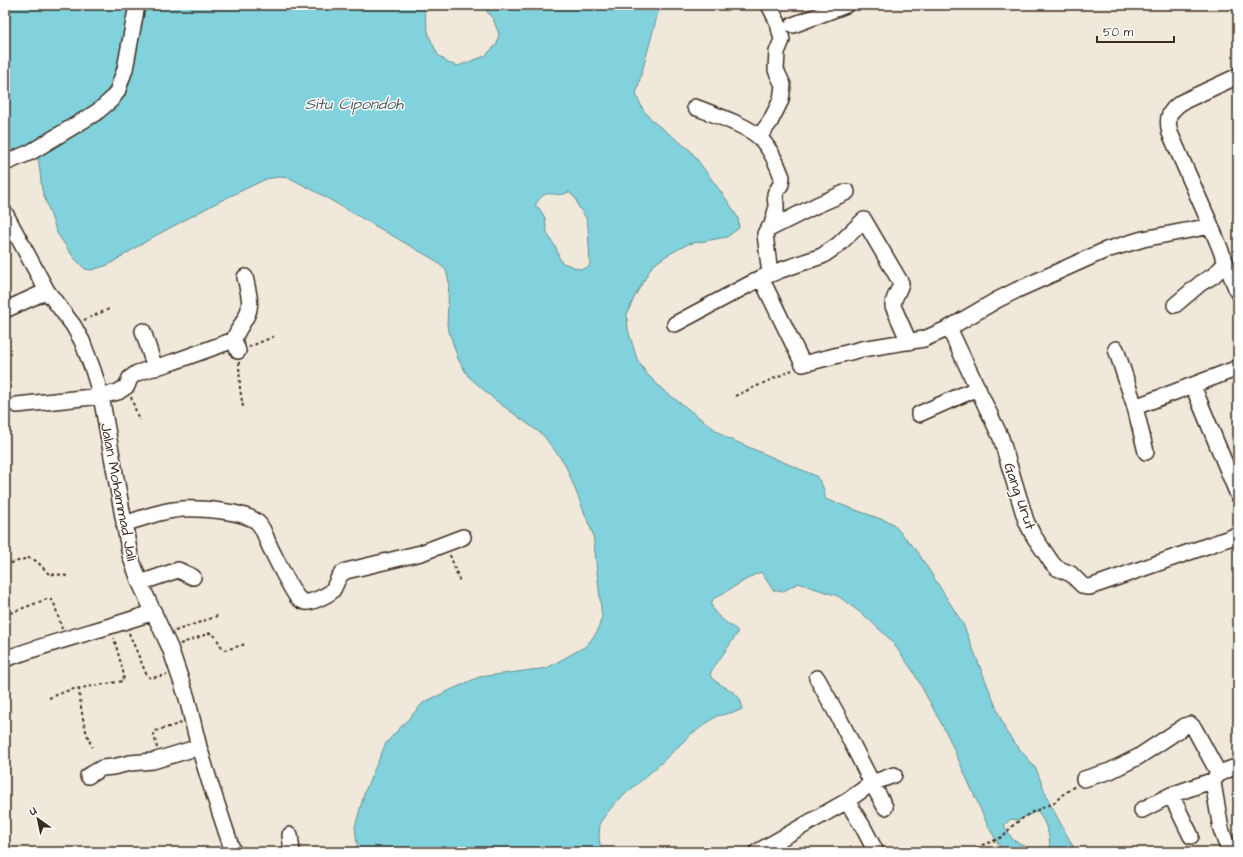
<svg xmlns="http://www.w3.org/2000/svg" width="1243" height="857" viewBox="0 0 1243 857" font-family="'Architects Daughter',sans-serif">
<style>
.water{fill:#81d2dc;stroke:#658f90;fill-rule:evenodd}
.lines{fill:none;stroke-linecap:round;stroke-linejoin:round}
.minor-casing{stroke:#3b2a1e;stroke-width:18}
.path{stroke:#3b2a1e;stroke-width:2;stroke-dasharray:3 3;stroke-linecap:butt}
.minor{stroke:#fff;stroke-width:15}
.labels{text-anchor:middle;stroke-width:3;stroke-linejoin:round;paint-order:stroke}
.street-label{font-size:15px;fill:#3b2a1e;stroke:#fff}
.water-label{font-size:16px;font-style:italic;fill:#505c57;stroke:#fff}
</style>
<rect width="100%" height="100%" fill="#f0e8da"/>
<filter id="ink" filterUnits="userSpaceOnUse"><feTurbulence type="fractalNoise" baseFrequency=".025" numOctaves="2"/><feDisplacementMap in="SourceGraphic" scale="8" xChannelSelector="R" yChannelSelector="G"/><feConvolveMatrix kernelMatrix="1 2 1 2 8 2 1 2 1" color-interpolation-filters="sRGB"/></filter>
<g filter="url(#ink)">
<path class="water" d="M 5,5 L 133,5 L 121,65 L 105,101 L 35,144 L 5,156 Z
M 144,5 L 423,5 L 429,36 L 438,55 L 448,63 L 458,66 L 485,56 L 497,44 L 499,34 L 493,19 L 482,5 L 660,5 L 636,94 L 643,110 L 655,123 L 690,150 L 729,203 L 738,218 L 739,228 L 727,237 L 688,244 L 666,256 L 652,266 L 634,298 L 627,314 L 628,330 L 637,359 L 646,373 L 663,390 L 725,437 L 816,476 C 822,484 825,489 825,499 L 892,523 L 917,551 L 963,624 L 1006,732 L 1036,769 L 1050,804 L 1076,852 L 1045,852 L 1050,848 C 1050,834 1046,824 1038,811 L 1018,820 L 1011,819 L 1004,825 L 1012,839 L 1033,851 L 1040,852 L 1003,852 L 988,826 L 948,736 L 913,671 L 891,640 L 865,616 L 838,596 L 798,583 L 782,592 L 773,590 L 761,572 L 754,575 L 713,599 L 711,604 C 714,616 727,623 737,630 L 737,634 L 712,670 L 710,675 C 717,688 743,689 742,709 L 738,711 L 717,716 L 690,735 L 659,765 L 615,803 L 600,822 L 599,839 L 602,852 L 358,852 L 355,827 L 365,791 L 386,743 L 424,702 L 479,677 L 547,668 L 586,646 L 597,632 L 602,617 L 593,534 L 565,464 L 543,435 L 495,400 L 468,376 L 458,359 L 447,325 L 449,282 L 446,270 L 433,259 L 311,189 L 290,178 L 278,177 L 266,179 L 220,201 L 153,237 L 108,265 L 92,270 L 85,269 L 74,258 L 57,233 L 42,190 L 38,155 L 119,101 L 129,85 ZM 569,192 L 576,199 L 578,206 L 586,218 L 588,226 L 590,265 L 587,268 L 579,269 L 563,263 L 560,260 L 556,248 L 547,233 L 545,218 L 539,208 L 535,206 C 546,184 554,200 569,192 Z"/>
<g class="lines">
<g class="minor-casing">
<path id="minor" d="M 793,25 L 846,5
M 1238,76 L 1182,102 C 1169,111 1166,117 1170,133 L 1211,226 L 1238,293
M 695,107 C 713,114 746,125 759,137 C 770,148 777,163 782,177 L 781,184 L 775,194 L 776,205 L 776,210 L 771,228
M 759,137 L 770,122 L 781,100 L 783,85 L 776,70 L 777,52 L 782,40 L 778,23 L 769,5
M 5,163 L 31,152 L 97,112 L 111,100 L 117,92 L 125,69 L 137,5
M 5,213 L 47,291 L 73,325 L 82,341 L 93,370 L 101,396 L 130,555 L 140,583 L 170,648 L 187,698 L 199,747 L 210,783 L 233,852
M 770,274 L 765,234 L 767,230 L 817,205 L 847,192
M 761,278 L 781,270 L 822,256 L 838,245 L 864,220 L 901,283 C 899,292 893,297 893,306 L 909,342
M 1175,305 L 1201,283 L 1213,276 L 1226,263
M 5,310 L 47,291
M 675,324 L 761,278 L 803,364 L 862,349 L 924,339 L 949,328 L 997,300 L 1017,290 L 1106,250 L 1143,239 L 1211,226
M 949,328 L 1001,438 L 1026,521 L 1033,535 L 1052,563 L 1057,568 L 1071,574 L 1082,585 L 1086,587 L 1090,587 L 1238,535
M 143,331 L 155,368
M 234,340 C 236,332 242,325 246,317 C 253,305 248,291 245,277
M 1116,349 L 1135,407 L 1238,368
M 1193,386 L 1238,495
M 17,405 L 101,396 L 118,392 L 127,386 L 130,378 L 137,373 L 173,362 L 234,340 L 238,351
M 1135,407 L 1146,452
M 919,414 L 978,388
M 124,524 C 140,519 157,512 174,510 C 191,507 248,510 259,524 C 265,531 267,542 271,549 C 279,565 287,582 297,597 C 300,600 305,603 309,602 C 314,601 328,595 332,591 C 338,583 336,576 346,571 L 421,553 L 463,537
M 140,583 L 178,570 L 193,577
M 5,659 C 54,641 105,629 154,612
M 88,776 L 102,768 L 113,767 L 130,763 L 153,761 L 199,747
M 1084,779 L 1110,771 L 1138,757 L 1185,726 L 1190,724 L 1194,728 L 1219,774
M 1171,795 L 1191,836
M 847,801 L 863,827 L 876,852
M 885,807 L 872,783 L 894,775
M 1142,810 L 1171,795 L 1214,780
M 290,835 L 292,852
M 757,852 L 847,801 L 872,783 L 838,716 L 817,678
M 1232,852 L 1226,843 L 1221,829 L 1213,783 C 1215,772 1229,770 1238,766"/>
</g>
<path class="path" d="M 84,320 L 109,309
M 249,347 L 275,336
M 239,362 L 240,389 L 243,407
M 735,396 L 792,370
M 131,397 L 139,420
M 450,555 L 460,582
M 5,565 L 28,558 C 38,559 42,568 49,574 C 55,575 64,573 69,578
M 5,615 L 47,599 L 51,600 L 54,603 L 62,629
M 175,631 L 220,615
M 129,633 L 147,676 L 151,678 L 167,675
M 180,644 L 210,633 C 218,636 218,645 225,650 L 246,644
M 79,688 C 81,710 83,726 92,747
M 49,698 L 69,690 L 123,681 L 124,675 L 114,638
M 157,748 L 154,734 L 155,731 L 182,723
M 972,852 L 982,845 L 991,842 L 1004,836 L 1011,827 L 1030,813 L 1054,803 L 1062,795 L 1075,786"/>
<use href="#minor" class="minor"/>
</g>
</g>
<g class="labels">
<g class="street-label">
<text transform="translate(119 492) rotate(79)" y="5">Jalan Mohammad Jali</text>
<text transform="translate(1020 496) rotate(71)" y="5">Gang Urut</text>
</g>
<g class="water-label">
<text x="354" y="109">Situ Cipondoh</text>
</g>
</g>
<rect width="1243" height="857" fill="none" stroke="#fff" stroke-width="20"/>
<rect x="10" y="10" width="1223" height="837" fill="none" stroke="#3b2a1e" stroke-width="1.5" filter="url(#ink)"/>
<g transform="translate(38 819) rotate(327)" stroke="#ffffff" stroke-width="3" paint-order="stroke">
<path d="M0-3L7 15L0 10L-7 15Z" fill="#3b2a1e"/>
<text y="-6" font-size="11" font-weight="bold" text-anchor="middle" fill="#3b2a1e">U</text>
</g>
<path d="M1097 36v6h77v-6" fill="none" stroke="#3b2a1e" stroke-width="2"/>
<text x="1103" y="36" font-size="12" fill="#3b2a1e" stroke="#ffffff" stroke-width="3" paint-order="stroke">50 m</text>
</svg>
